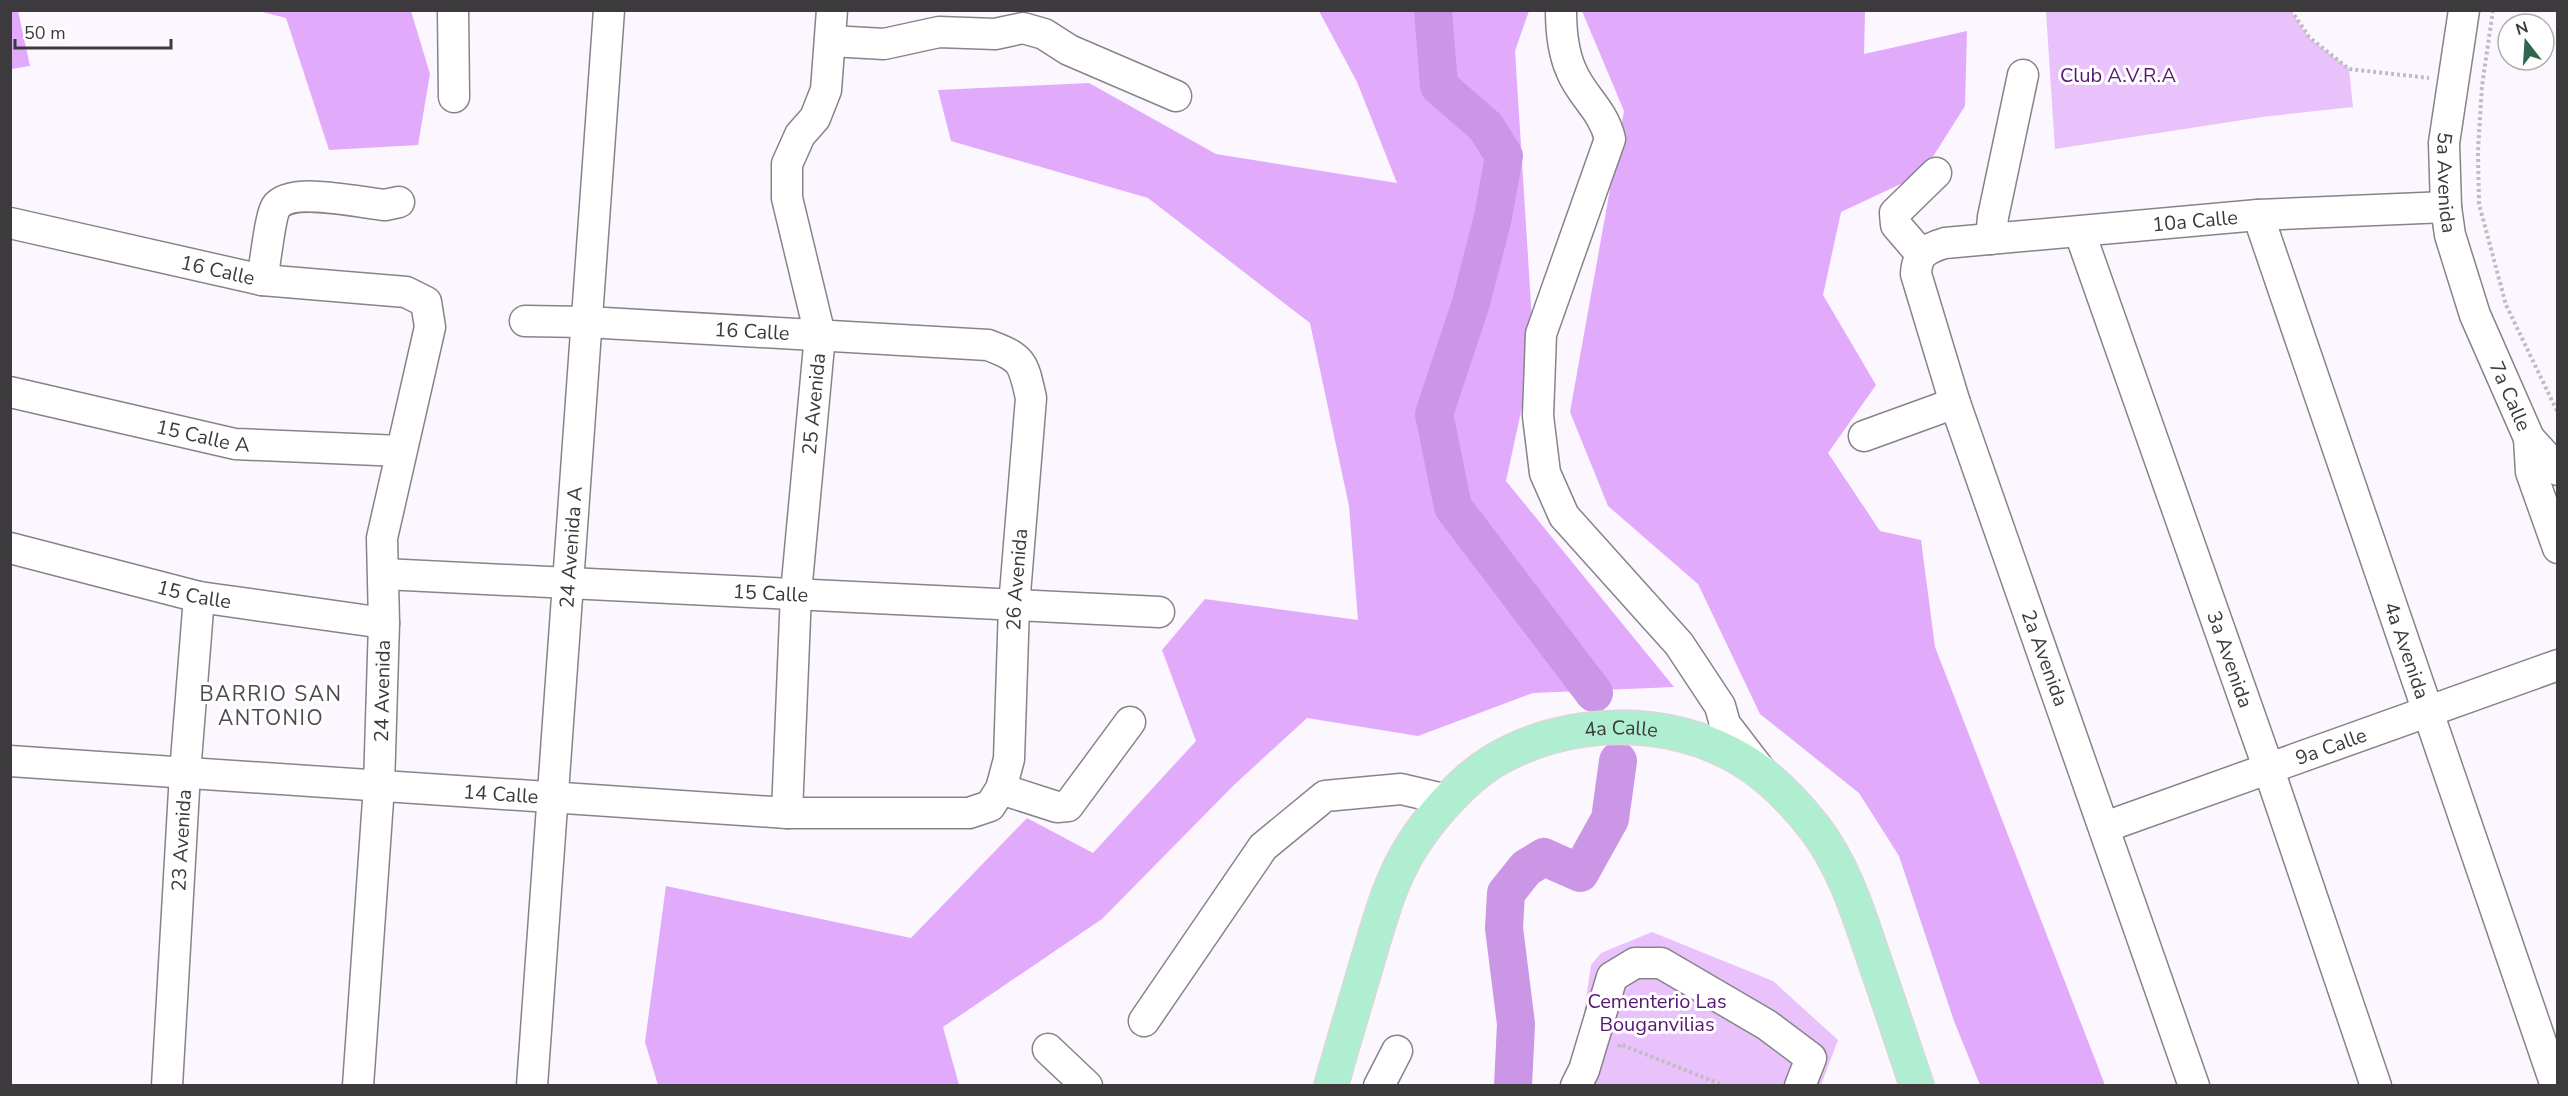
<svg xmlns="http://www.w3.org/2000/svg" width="2568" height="1096" viewBox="0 0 2568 1096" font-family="'Nunito Sans',sans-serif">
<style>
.green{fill:#e9c2fc}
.forest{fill:#e1aafb}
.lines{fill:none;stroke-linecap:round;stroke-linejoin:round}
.river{stroke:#cc96e6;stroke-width:38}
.minor-casing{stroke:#878389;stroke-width:33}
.major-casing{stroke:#d8d8d8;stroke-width:36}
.path{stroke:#c0bcc1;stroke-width:4;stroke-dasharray:3 3;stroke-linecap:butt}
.minor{stroke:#fff;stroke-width:30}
.major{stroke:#afeed1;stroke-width:33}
.labels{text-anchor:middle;stroke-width:6;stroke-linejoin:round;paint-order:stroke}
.park-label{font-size:20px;fill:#5a1574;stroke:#fff}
.street-label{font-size:20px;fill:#3c3a3d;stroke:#fff}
.neighbourhood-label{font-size:21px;letter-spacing:1.5px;fill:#4e4a50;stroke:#fff}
</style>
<rect width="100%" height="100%" fill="#fcf7fe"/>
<path class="green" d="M 2049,10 L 2291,11 L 2309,38 L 2349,69 L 2353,107 L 2262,117 L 2055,149 L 2046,12 Z
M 1652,932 L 1773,981 L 1838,1040 L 1821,1085 L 1565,1086 L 1577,1060 L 1591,965 L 1601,953 Z"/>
<path class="forest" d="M 11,10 L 18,11 L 30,66 L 11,69 Z
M 259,11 L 411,11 L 430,74 L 418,145 L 329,150 L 286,18 Z
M 1319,11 L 1529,11 L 1515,51 L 1534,352 L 1506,481 L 1674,687 L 1533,693 L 1418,736 L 1307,718 L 1234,785 L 1102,919 L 943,1027 L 959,1085 L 658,1085 L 645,1042 L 666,886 L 911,938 L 1027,818 L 1093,853 L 1196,741 L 1162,650 L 1205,599 L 1358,620 L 1349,506 L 1310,323 L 1148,198 L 951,141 L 938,90 L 1089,83 L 1216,154 L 1397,183 L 1357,82 Z
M 1582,11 L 1865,11 L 1864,54 L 1967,31 L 1965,106 L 1922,174 L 1841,212 L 1823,295 L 1876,385 L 1828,453 L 1880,531 L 1921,540 L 1935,647 L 2105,1085 L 1980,1085 L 1954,1021 L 1899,856 L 1859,793 L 1760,714 L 1698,584 L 1608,506 L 1570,412 L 1624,111 Z"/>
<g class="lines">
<path class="river" d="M 1433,10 L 1439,86 L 1486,127 L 1504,156 L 1493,217 L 1471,303 L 1434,414 L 1453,507 L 1594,693
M 1513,1086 L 1516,1024 L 1504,928 L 1506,893 L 1526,868 L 1544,857 L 1580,873 L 1610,819 L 1618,761"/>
<g class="minor-casing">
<g id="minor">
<path d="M 453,10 L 454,97"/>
<path d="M 1561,10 C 1561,30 1563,52 1571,70 C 1581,96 1603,109 1610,139 L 1541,334 L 1538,416 L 1545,473 L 1564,516 L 1679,644 L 1720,706 L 1725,724 L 1761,771"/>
<path id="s1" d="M 2464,10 L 2444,143 L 2446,207 L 2450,235 L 2475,315 L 2529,438 L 2558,470"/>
<path d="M 831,41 L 884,44 L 939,32 L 995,34 L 1023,28 L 1044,34 L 1069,50 L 1176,96"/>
<path id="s2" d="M 2258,215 L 2556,1086"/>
<path id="s3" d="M 10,223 L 262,280 L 406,292 L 426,302 L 430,327 L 382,538 L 384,623 L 379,786 L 358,1086"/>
<path id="s4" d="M 2080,233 L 2268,767 L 2376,1086"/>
<path d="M 1991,239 L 1993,217 L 2023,75"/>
<path d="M 1921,254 L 1896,225 L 1895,213 L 1936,173"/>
<path d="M 262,280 C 265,266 270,216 276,207 C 290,186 362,203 385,205 L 399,202"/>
<path id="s5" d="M 10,392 L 235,444 L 401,451"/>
<path d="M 1864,436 L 1955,403"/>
<path d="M 2529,438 L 2531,472 L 2558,548"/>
<path id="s6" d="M 10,548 L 199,597 L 384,623"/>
<path id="s7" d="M 384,574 L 1159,612"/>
<path id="s8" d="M 10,761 L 787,813 L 969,813 L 990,806 L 1001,789 L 1009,759 L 1014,606 L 1031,398 C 1023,362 1023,358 988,345 L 587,322 L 525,321"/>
<path d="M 1001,789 L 1057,807 L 1068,806 L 1130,722"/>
<path id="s9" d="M 787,813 L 796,593 L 820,335 L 787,198 L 787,164 L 800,135 L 815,118 L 826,90 L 832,10"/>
<path id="s10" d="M 2105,827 L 2558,665"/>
<path d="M 1144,1021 L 1263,847 L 1325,796 L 1401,789 L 1448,800"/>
<path d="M 1048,1049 L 1087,1086"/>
<path id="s11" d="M 167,1086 L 185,773 L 199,597"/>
<path id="s12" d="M 532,1086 L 609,10"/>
<path d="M 1379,1086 L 1397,1051"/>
<path d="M 1576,1086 L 1584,1070 L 1612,977 L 1635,963 L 1661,963 L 1767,1025 L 1811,1058 L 1800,1086"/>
<path id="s13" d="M 2194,1086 L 1955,403 L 1916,274 C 1917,254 1925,249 1945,243 L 2258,215 L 2446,207"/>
</g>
</g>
<g class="major-casing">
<g id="major">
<path id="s14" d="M 1331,1086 C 1343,1043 1356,1001 1368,959 C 1380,920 1390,880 1412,846 C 1430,817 1463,780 1492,762 C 1565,717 1671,715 1744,761 C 1770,777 1795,803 1814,827 C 1845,867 1860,918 1876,965 C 1890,1005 1903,1045 1917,1086"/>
</g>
</g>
<path class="path" d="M 2291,10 L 2309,37 L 2349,69 L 2429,78
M 2493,10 L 2482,86 L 2478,151 L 2479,204 L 2506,305 L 2558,413
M 1619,1047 L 1620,1044 L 1725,1086"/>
<use href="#minor" class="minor"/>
<use href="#major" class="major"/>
</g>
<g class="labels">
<g class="park-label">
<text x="2118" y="82">Club A.V.R.A</text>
<text x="1657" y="1008">Cementerio Las<tspan x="1657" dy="23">Bouganvilias</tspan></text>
</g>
<g class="street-label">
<text dy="7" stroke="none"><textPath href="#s1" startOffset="174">5a Avenida</textPath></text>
<text dy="7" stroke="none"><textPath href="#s13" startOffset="1156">10a Calle</textPath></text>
<text dy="7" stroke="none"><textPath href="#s3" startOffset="213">16 Calle</textPath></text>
<text transform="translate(752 331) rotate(3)" y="7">16 Calle</text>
<text dy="7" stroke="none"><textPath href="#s1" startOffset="399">7a Calle</textPath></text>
<text dy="7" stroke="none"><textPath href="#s9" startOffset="410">25 Avenida</textPath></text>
<text dy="7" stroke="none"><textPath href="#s5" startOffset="198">15 Calle A</textPath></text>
<text dy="7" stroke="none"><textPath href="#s12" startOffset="540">24 Avenida A</textPath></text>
<text dy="7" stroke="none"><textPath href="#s8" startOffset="1214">26 Avenida</textPath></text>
<text dy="7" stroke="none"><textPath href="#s7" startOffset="387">15 Calle</textPath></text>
<text dy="7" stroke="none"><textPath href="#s6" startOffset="190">15 Calle</textPath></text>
<text dy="7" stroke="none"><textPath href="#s2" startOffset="460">4a Avenida</textPath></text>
<text transform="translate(2045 658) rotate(70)" y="7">2a Avenida</text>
<text dy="7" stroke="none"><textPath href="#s4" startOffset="452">3a Avenida</textPath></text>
<text transform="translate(382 691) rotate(-89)" y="7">24 Avenida</text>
<text dy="7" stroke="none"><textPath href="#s14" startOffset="506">4a Calle</textPath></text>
<text dy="7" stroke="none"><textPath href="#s10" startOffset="240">9a Calle</textPath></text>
<text dy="7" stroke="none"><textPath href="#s8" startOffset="492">14 Calle</textPath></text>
<text dy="7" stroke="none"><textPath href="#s11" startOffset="246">23 Avenida</textPath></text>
</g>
<g class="neighbourhood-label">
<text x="271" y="701">BARRIO SAN<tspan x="271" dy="24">ANTONIO</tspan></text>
</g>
</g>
<rect width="2568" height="1096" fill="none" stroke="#3c3a3d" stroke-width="24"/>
<g transform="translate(2526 42) rotate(343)"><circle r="28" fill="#ffffff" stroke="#b1b0b1" stroke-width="1.5"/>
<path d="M0-4.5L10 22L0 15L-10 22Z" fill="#2f664e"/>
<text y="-9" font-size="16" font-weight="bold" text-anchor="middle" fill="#3c3a3d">N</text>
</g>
<path d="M15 39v9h156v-9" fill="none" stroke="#3c3a3d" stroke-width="3"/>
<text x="24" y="39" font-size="18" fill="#3c3a3d" stroke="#ffffff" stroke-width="4.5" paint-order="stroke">50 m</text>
</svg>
